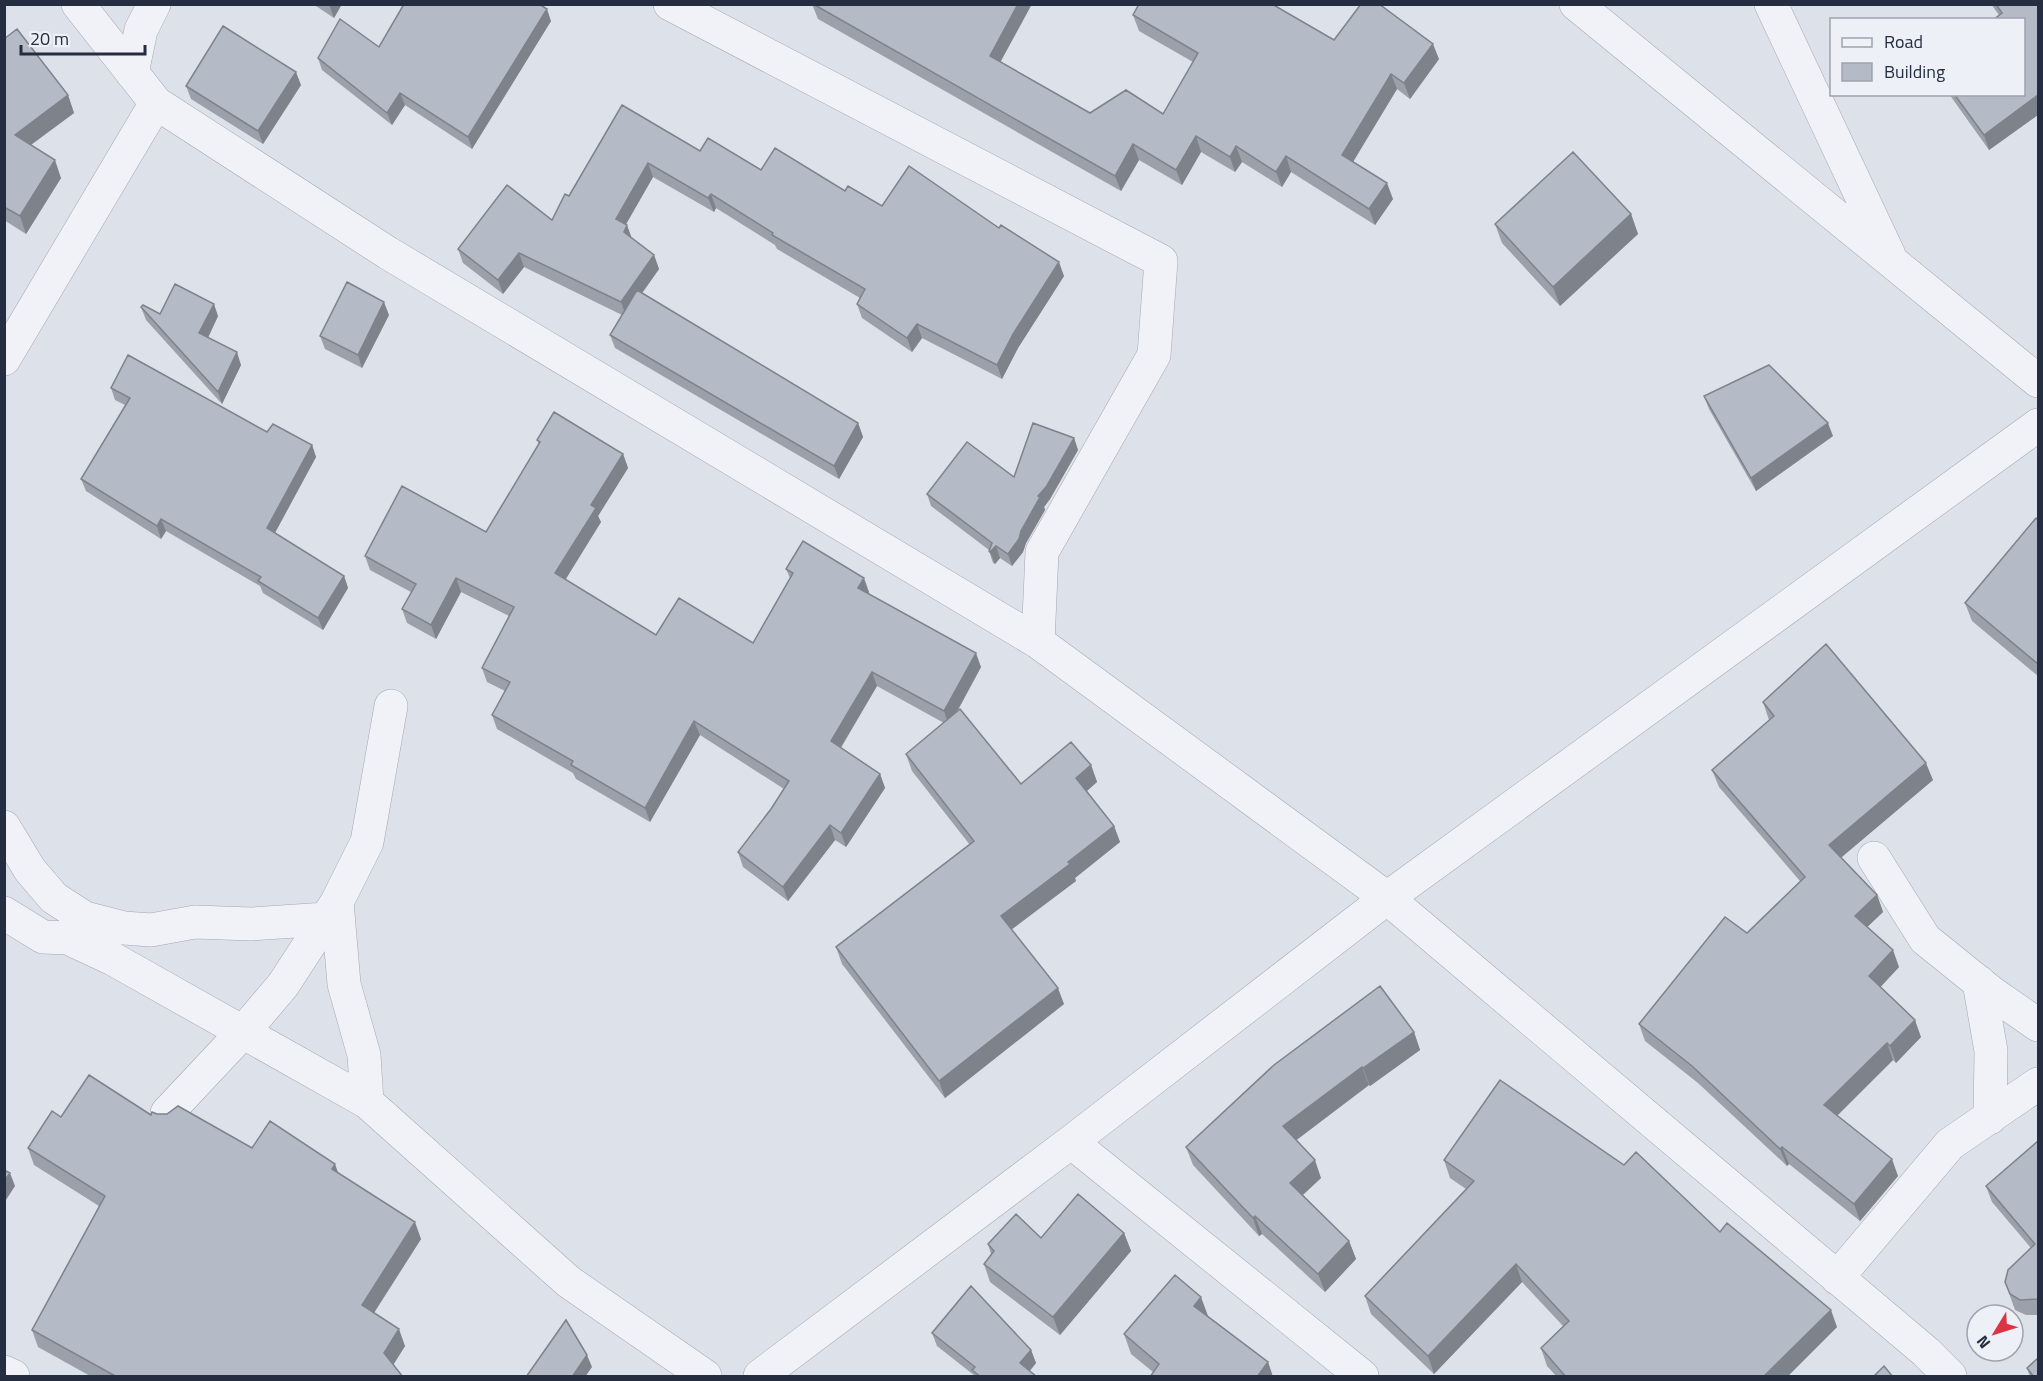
<svg xmlns="http://www.w3.org/2000/svg" width="2043" height="1381" viewBox="0 0 2043 1381" font-family="'Titillium Web',sans-serif">
<style>
.lines{fill:none;stroke-linecap:round;stroke-linejoin:round}
.minor-casing{stroke:#a2a8b3;stroke-width:34}
.minor{stroke:#f1f2f7;stroke-width:33}
.wall{fill:#9ba0aa}
.shaded-wall{fill:#7e828b}
.building{fill:#b4bac6;stroke:#7e828b;stroke-width:1.5}
</style>
<rect width="100%" height="100%" fill="#dde1e9"/>
<g class="lines">
<g class="minor-casing">
<path id="minor" d="M 78,4 L 156,103 L 388,253 L 1038,642 L 1387,898 L 1926,1352 L 1950,1376
M 670,4 L 1161,261 L 1154,355 L 1042,552 L 1038,642
M 1576,4 L 2038,381
M 1771,4 L 1889,255
M 132,73 L 141,30 L 154,4
M 4,359 L 156,103
M 4,827 L 30,870 L 54,898 L 85,918 L 124,928 L 151,930 L 195,922 L 251,924 L 326,919
M 1874,858 L 1925,939 L 1992,993 L 2038,1025
M 337,902 L 344,984 L 364,1055 L 367,1102
M 4,913 L 43,937 L 68,938 L 113,959 L 367,1102 L 569,1282 L 705,1376
M 1979,982 L 1991,1051 L 1990,1118
M 167,1113 L 244,1031 L 283,985 L 337,902 L 367,842 L 391,706
M 1071,1142 L 1362,1376
M 1837,1278 L 1950,1144 L 2038,1084
M 4,1372 L 13,1376
M 760,1376 L 1071,1142 L 1387,898 L 2038,425"/>
</g>
<use href="#minor" class="minor"/>
</g>
<path class="wall" d="M 313,4 L 342,4 L 334,18 Z
M 812,4 L 1000,62 L 1090,113 L 1163,114 L 1193,62 L 1139,31 L 1133,15 L 1334,40 L 1439,59 L 1410,99 L 1397,89 L 1353,162 L 1393,199 L 1375,225 L 1291,172 L 1282,187 L 1242,162 L 1235,172 L 1201,152 L 1182,185 L 1139,160 L 1121,191 L 818,19 Z
M 1991,4 L 2038,4 L 2038,115 L 1989,150 L 1949,94 L 2024,94 L 1999,15 Z
M 551,21 L 472,149 L 405,105 L 392,125 L 322,70 L 318,58 L 379,47 Z
M 4,39 L 68,95 L 74,113 L 31,145 L 61,178 L 26,234 L 4,220 Z
M 301,85 L 263,144 L 191,99 L 186,86 Z
M 622,105 L 700,151 L 761,170 L 845,191 L 1064,276 L 1018,348 L 1002,379 L 922,338 L 912,352 L 862,318 L 857,304 L 860,298 L 777,249 L 775,245 L 716,208 L 714,212 L 653,177 L 626,224 L 632,239 L 654,255 L 659,269 L 642,293 L 858,423 L 863,437 L 839,479 L 615,348 L 610,335 L 622,315 L 524,267 L 503,294 L 463,263 L 458,249 L 552,220 L 569,196 Z
M 1631,214 L 1638,234 L 1560,306 L 1502,243 L 1495,224 Z
M 141,307 L 160,314 L 218,316 L 208,338 L 241,365 L 222,404 L 146,320 Z
M 389,315 L 362,368 L 325,349 L 320,336 Z
M 111,388 L 312,445 L 316,457 L 275,533 L 344,576 L 348,588 L 323,630 L 263,593 L 260,586 L 166,531 L 161,539 L 86,491 L 81,479 L 125,405 L 115,400 Z
M 1704,396 L 1833,436 L 1756,491 L 1709,409 Z
M 1074,438 L 1078,450 L 1050,499 L 1044,507 L 1045,510 L 1026,543 L 1023,552 L 1012,566 L 1000,558 L 995,564 L 993,563 L 989,551 L 989,550 L 931,506 L 927,494 L 1014,477 Z
M 537,440 L 623,454 L 628,468 L 598,516 L 601,522 L 565,579 L 656,635 L 753,643 L 790,578 L 786,569 L 869,592 L 868,594 L 981,667 L 957,712 L 1021,784 L 1091,765 L 1097,782 L 1087,791 L 1114,826 L 1120,842 L 1075,878 L 1076,881 L 1011,929 L 1064,1004 L 945,1098 L 842,964 L 836,947 L 970,845 L 912,771 L 906,754 L 944,723 L 877,686 L 841,748 L 880,774 L 885,788 L 846,847 L 835,840 L 788,901 L 743,867 L 738,852 L 771,809 L 784,789 L 700,735 L 650,822 L 576,779 L 573,773 L 497,729 L 492,715 L 505,691 L 487,682 L 482,668 L 509,616 L 461,592 L 436,639 L 407,623 L 402,609 L 411,592 L 370,570 L 365,556 L 486,532 L 539,445 Z
M 2038,520 L 2038,676 L 1972,621 L 1965,603 Z
M 1763,702 L 1933,780 L 1841,857 L 1877,895 L 1883,912 L 1867,927 L 1899,967 L 1880,987 L 1921,1037 L 1896,1063 L 1893,1060 L 1837,1115 L 1898,1176 L 1860,1221 L 1789,1164 L 1787,1166 L 1698,1083 L 1645,1041 L 1639,1024 L 1747,933 L 1800,881 L 1719,787 L 1712,770 L 1769,720 Z
M 1414,1032 L 1420,1050 L 1370,1086 L 1369,1085 L 1296,1140 L 1321,1178 L 1303,1195 L 1349,1241 L 1356,1259 L 1325,1292 L 1262,1234 L 1259,1236 L 1193,1165 L 1186,1147 Z
M 157,1114 L 252,1148 L 338,1173 L 421,1239 L 374,1313 L 405,1346 L 393,1365 L 403,1377 L 92,1377 L 38,1347 L 32,1330 L 99,1206 L 34,1165 L 28,1148 L 61,1117 Z
M 2038,1141 L 2038,1315 L 2026,1315 L 2015,1310 L 2005,1282 L 2031,1248 L 1992,1202 L 1986,1186 Z
M 1444,1160 L 1720,1232 L 1837,1327 L 1787,1377 L 1557,1377 L 1547,1366 L 1541,1348 L 1563,1326 L 1522,1282 L 1434,1374 L 1371,1314 L 1365,1296 L 1466,1189 L 1450,1178 Z
M 1124,1233 L 1131,1251 L 1060,1335 L 990,1282 L 984,1264 L 991,1254 L 988,1244 L 1041,1238 Z
M 1208,1316 L 1268,1362 L 1273,1377 L 1150,1377 L 1153,1372 L 1131,1354 L 1124,1334 Z
M 932,1333 L 1031,1350 L 1036,1363 L 1030,1371 L 1037,1377 L 975,1376 L 937,1346 Z
M 2027,1368 L 2038,1377 L 2030,1377 Z"/>
<path class="shaded-wall" d="M 331,4 L 342,4 L 334,18 L 330,7 Z
M 1018,4 L 1032,4 L 995,72 L 990,56 Z
M 547,9 L 551,21 L 472,149 L 468,137 Z
M 1433,44 L 1439,59 L 1410,99 L 1404,83 Z
M 296,72 L 301,85 L 263,144 L 258,131 Z
M 1391,74 L 1397,89 L 1348,170 L 1342,155 Z
M 400,93 L 405,105 L 392,125 L 387,113 Z
M 68,95 L 74,113 L 21,152 L 15,135 Z
M 2038,95 L 2038,115 L 1989,150 L 1984,135 Z
M 1196,136 L 1201,152 L 1182,185 L 1176,170 Z
M 1133,144 L 1139,160 L 1121,191 L 1115,176 Z
M 1236,146 L 1242,162 L 1235,172 L 1230,157 Z
M 1286,156 L 1291,172 L 1282,187 L 1276,172 Z
M 55,160 L 61,178 L 26,234 L 20,216 Z
M 648,163 L 653,177 L 621,233 L 616,219 Z
M 1387,183 L 1393,199 L 1375,225 L 1369,209 Z
M 711,194 L 716,208 L 714,212 L 708,198 Z
M 1631,214 L 1638,234 L 1560,306 L 1553,287 Z
M 627,225 L 632,239 L 624,232 Z
M 519,253 L 524,267 L 503,294 L 498,280 Z
M 654,255 L 659,269 L 626,316 L 621,302 Z
M 1059,262 L 1064,276 L 1018,348 L 1002,379 L 997,365 L 1013,334 Z
M 384,302 L 389,315 L 362,368 L 358,355 Z
M 214,304 L 218,316 L 204,346 L 199,333 Z
M 917,324 L 922,338 L 912,352 L 907,338 Z
M 237,352 L 241,365 L 222,404 L 218,392 Z
M 858,423 L 863,437 L 839,479 L 834,466 Z
M 1828,423 L 1833,436 L 1756,491 L 1751,478 Z
M 1074,438 L 1078,450 L 1050,499 L 1044,507 L 1045,510 L 1026,543 L 1023,552 L 1012,566 L 1008,554 L 1021,531 L 1038,496 Z
M 312,445 L 316,457 L 271,540 L 267,528 Z
M 623,454 L 628,468 L 598,516 L 601,522 L 561,587 L 555,573 L 591,505 Z
M 161,519 L 166,531 L 161,539 L 157,526 Z
M 996,546 L 1000,558 L 995,564 L 990,552 Z
M 344,576 L 348,588 L 323,630 L 318,618 Z
M 456,578 L 461,592 L 436,639 L 431,625 Z
M 864,578 L 869,592 L 863,603 L 858,588 Z
M 976,653 L 981,667 L 949,726 L 944,711 Z
M 872,672 L 877,686 L 836,755 L 831,741 Z
M 694,721 L 700,735 L 650,822 L 645,808 Z
M 1926,763 L 1933,780 L 1836,862 L 1829,845 Z
M 1091,765 L 1097,782 L 1082,795 L 1076,778 Z
M 880,774 L 885,788 L 846,847 L 841,833 Z
M 830,825 L 835,840 L 788,901 L 783,887 Z
M 1114,826 L 1120,842 L 1075,878 L 1076,881 L 1007,933 L 1001,916 Z
M 1877,895 L 1883,912 L 1861,933 L 1855,916 Z
M 1893,950 L 1899,967 L 1875,993 L 1869,976 Z
M 1058,988 L 1064,1004 L 945,1098 L 939,1081 Z
M 1915,1020 L 1921,1037 L 1896,1063 L 1890,1046 Z
M 1414,1032 L 1420,1050 L 1370,1086 L 1363,1068 Z
M 1887,1043 L 1893,1060 L 1831,1122 L 1824,1105 Z
M 1362,1067 L 1369,1085 L 1290,1145 L 1283,1126 Z
M 1782,1147 L 1789,1164 L 1787,1166 L 1780,1149 Z
M 1892,1159 L 1898,1176 L 1860,1221 L 1854,1204 Z
M 1315,1160 L 1321,1178 L 1296,1201 L 1290,1183 Z
M 335,1164 L 341,1181 L 332,1169 Z
M 10,1173 L 15,1186 L 4,1203 L 4,1181 Z
M 1255,1216 L 1262,1234 L 1259,1236 L 1253,1218 Z
M 415,1222 L 421,1239 L 368,1322 L 362,1305 Z
M 1124,1233 L 1131,1251 L 1060,1335 L 1053,1317 Z
M 1349,1241 L 1356,1259 L 1325,1292 L 1318,1274 Z
M 1516,1264 L 1522,1282 L 1434,1374 L 1428,1356 Z
M 1201,1297 L 1208,1316 L 1201,1325 L 1194,1306 Z
M 1831,1310 L 1837,1327 L 1787,1377 L 1764,1377 Z
M 399,1329 L 405,1346 L 390,1370 L 384,1353 Z
M 1031,1350 L 1036,1363 L 1025,1376 L 1020,1363 Z
M 587,1355 L 592,1367 L 585,1377 L 572,1377 Z
M 1268,1362 L 1273,1377 L 1257,1377 Z"/>
<path class="building" d="M 404,4 L 539,4 L 547,9 L 468,137 L 400,93 L 387,113 L 318,58 L 340,19 L 379,47 Z
M 813,4 L 1018,4 L 990,56 L 1090,113 L 1126,90 L 1163,114 L 1198,53 L 1133,15 L 1139,4 L 1272,4 L 1334,40 L 1361,4 L 1379,4 L 1433,44 L 1404,83 L 1391,74 L 1342,155 L 1387,183 L 1369,209 L 1286,156 L 1276,172 L 1236,146 L 1230,157 L 1196,136 L 1176,170 L 1133,144 L 1115,176 Z
M 1996,4 L 2038,4 L 2038,95 L 1984,135 L 1954,94 L 2024,94 L 2024,20 L 1993,20 L 2002,13 Z
M 223,26 L 296,72 L 258,131 L 186,86 Z
M 17,29 L 68,95 L 15,135 L 55,160 L 20,216 L 4,207 L 4,39 Z
M 622,105 L 700,151 L 708,138 L 761,170 L 775,148 L 845,191 L 848,186 L 882,206 L 909,166 L 999,228 L 1001,225 L 1059,262 L 1013,334 L 997,365 L 917,324 L 907,338 L 857,304 L 865,289 L 772,235 L 773,233 L 711,194 L 708,198 L 648,163 L 616,219 L 627,225 L 624,232 L 654,255 L 621,302 L 519,253 L 498,280 L 458,249 L 507,185 L 552,220 L 565,194 L 569,196 Z
M 1573,152 L 1631,214 L 1553,287 L 1495,224 Z
M 347,282 L 384,302 L 358,355 L 320,336 Z
M 175,284 L 214,304 L 199,333 L 237,352 L 218,392 L 141,307 L 143,305 L 160,314 Z
M 637,290 L 858,423 L 834,466 L 610,335 Z
M 128,355 L 267,432 L 273,424 L 312,445 L 267,528 L 344,576 L 318,618 L 258,581 L 261,577 L 161,519 L 157,526 L 81,479 L 130,398 L 111,388 Z
M 1769,365 L 1828,423 L 1751,478 L 1704,396 Z
M 554,412 L 623,454 L 591,505 L 596,508 L 555,573 L 656,635 L 679,598 L 753,643 L 793,573 L 786,569 L 803,541 L 864,578 L 858,588 L 976,653 L 944,711 L 872,672 L 831,741 L 880,774 L 841,833 L 830,825 L 783,887 L 738,852 L 771,809 L 789,781 L 694,721 L 645,808 L 571,765 L 573,761 L 492,715 L 510,682 L 482,668 L 514,607 L 456,578 L 431,625 L 402,609 L 416,584 L 365,556 L 402,486 L 486,532 L 540,442 L 537,440 Z
M 1033,423 L 1074,438 L 1046,487 L 1038,496 L 1040,497 L 1021,531 L 1019,539 L 1008,554 L 996,546 L 990,552 L 989,551 L 992,543 L 927,494 L 967,442 L 1014,477 Z
M 2036,518 L 2038,520 L 2038,664 L 1965,603 Z
M 1826,644 L 1926,763 L 1829,845 L 1877,895 L 1855,916 L 1893,950 L 1869,976 L 1915,1020 L 1890,1046 L 1887,1043 L 1824,1105 L 1892,1159 L 1854,1204 L 1782,1147 L 1780,1149 L 1692,1066 L 1639,1024 L 1725,917 L 1747,933 L 1805,877 L 1712,770 L 1774,716 L 1763,702 Z
M 960,709 L 1021,784 L 1071,742 L 1091,765 L 1076,778 L 1114,826 L 1068,862 L 1070,864 L 1001,916 L 1058,988 L 939,1081 L 836,947 L 974,841 L 906,754 Z
M 1380,986 L 1414,1032 L 1363,1068 L 1362,1067 L 1283,1126 L 1315,1160 L 1290,1183 L 1349,1241 L 1318,1274 L 1255,1216 L 1253,1218 L 1186,1147 L 1274,1065 Z
M 89,1075 L 151,1115 L 152,1112 L 157,1114 L 167,1114 L 178,1106 L 252,1148 L 270,1121 L 335,1164 L 332,1169 L 415,1222 L 362,1305 L 399,1329 L 384,1353 L 403,1377 L 117,1377 L 32,1330 L 105,1196 L 28,1148 L 52,1111 L 61,1117 Z
M 1500,1080 L 1624,1165 L 1636,1152 L 1720,1232 L 1727,1223 L 1831,1310 L 1764,1376 L 1764,1377 L 1566,1377 L 1541,1348 L 1569,1321 L 1516,1264 L 1428,1356 L 1365,1296 L 1474,1181 L 1444,1160 Z
M 2038,1141 L 2038,1299 L 2020,1300 L 2010,1294 L 2005,1282 L 2008,1270 L 2035,1244 L 1986,1186 Z
M 4,1170 L 10,1173 L 4,1181 Z
M 1078,1194 L 1124,1233 L 1053,1317 L 984,1264 L 994,1251 L 988,1244 L 1016,1214 L 1041,1238 Z
M 1175,1275 L 1201,1297 L 1194,1306 L 1268,1362 L 1257,1377 L 1150,1377 L 1159,1364 L 1124,1334 Z
M 971,1286 L 1031,1350 L 1020,1363 L 1037,1377 L 981,1377 L 972,1370 L 975,1367 L 932,1333 Z
M 566,1320 L 587,1355 L 572,1377 L 526,1377 Z
M 2038,1358 L 2038,1377 L 2034,1377 L 2027,1368 Z
M 1884,1366 L 1893,1377 L 1873,1377 Z"/>
<rect width="2043" height="1381" fill="none" stroke="#252e41" stroke-width="12"/>
<rect x="1830" y="18" width="195" height="78" fill="#edf0f6" stroke="#9da2ae" stroke-width="1.5"/>
<rect x="1842" y="38" width="30" height="9" fill="#f1f2f7" stroke="#9da2ae" stroke-width="1.5"/>
<text x="1884" y="48" font-size="18" fill="#252e41">Road</text>
<rect x="1842" y="63" width="30" height="18" fill="#b4bac6" stroke="#9da2ae" stroke-width="1.5"/>
<text x="1884" y="78" font-size="18" fill="#252e41">Building</text>
<g transform="translate(1995 1333) rotate(232)"><circle r="28" fill="#edf0f6" stroke="#9da2ae" stroke-width="1.5"/>
<path d="M0-4.5L10 22L0 15L-10 22Z" fill="#db3545"/>
<text y="-9" font-size="16" font-weight="bold" text-anchor="middle" fill="#252e41">N</text>
</g>
<path d="M21 45v9h124v-9" fill="none" stroke="#252e41" stroke-width="3"/>
<text x="30" y="45" font-size="18" fill="#252e41" stroke="#edf0f6" stroke-width="4.5" paint-order="stroke">20 m</text>
</svg>
